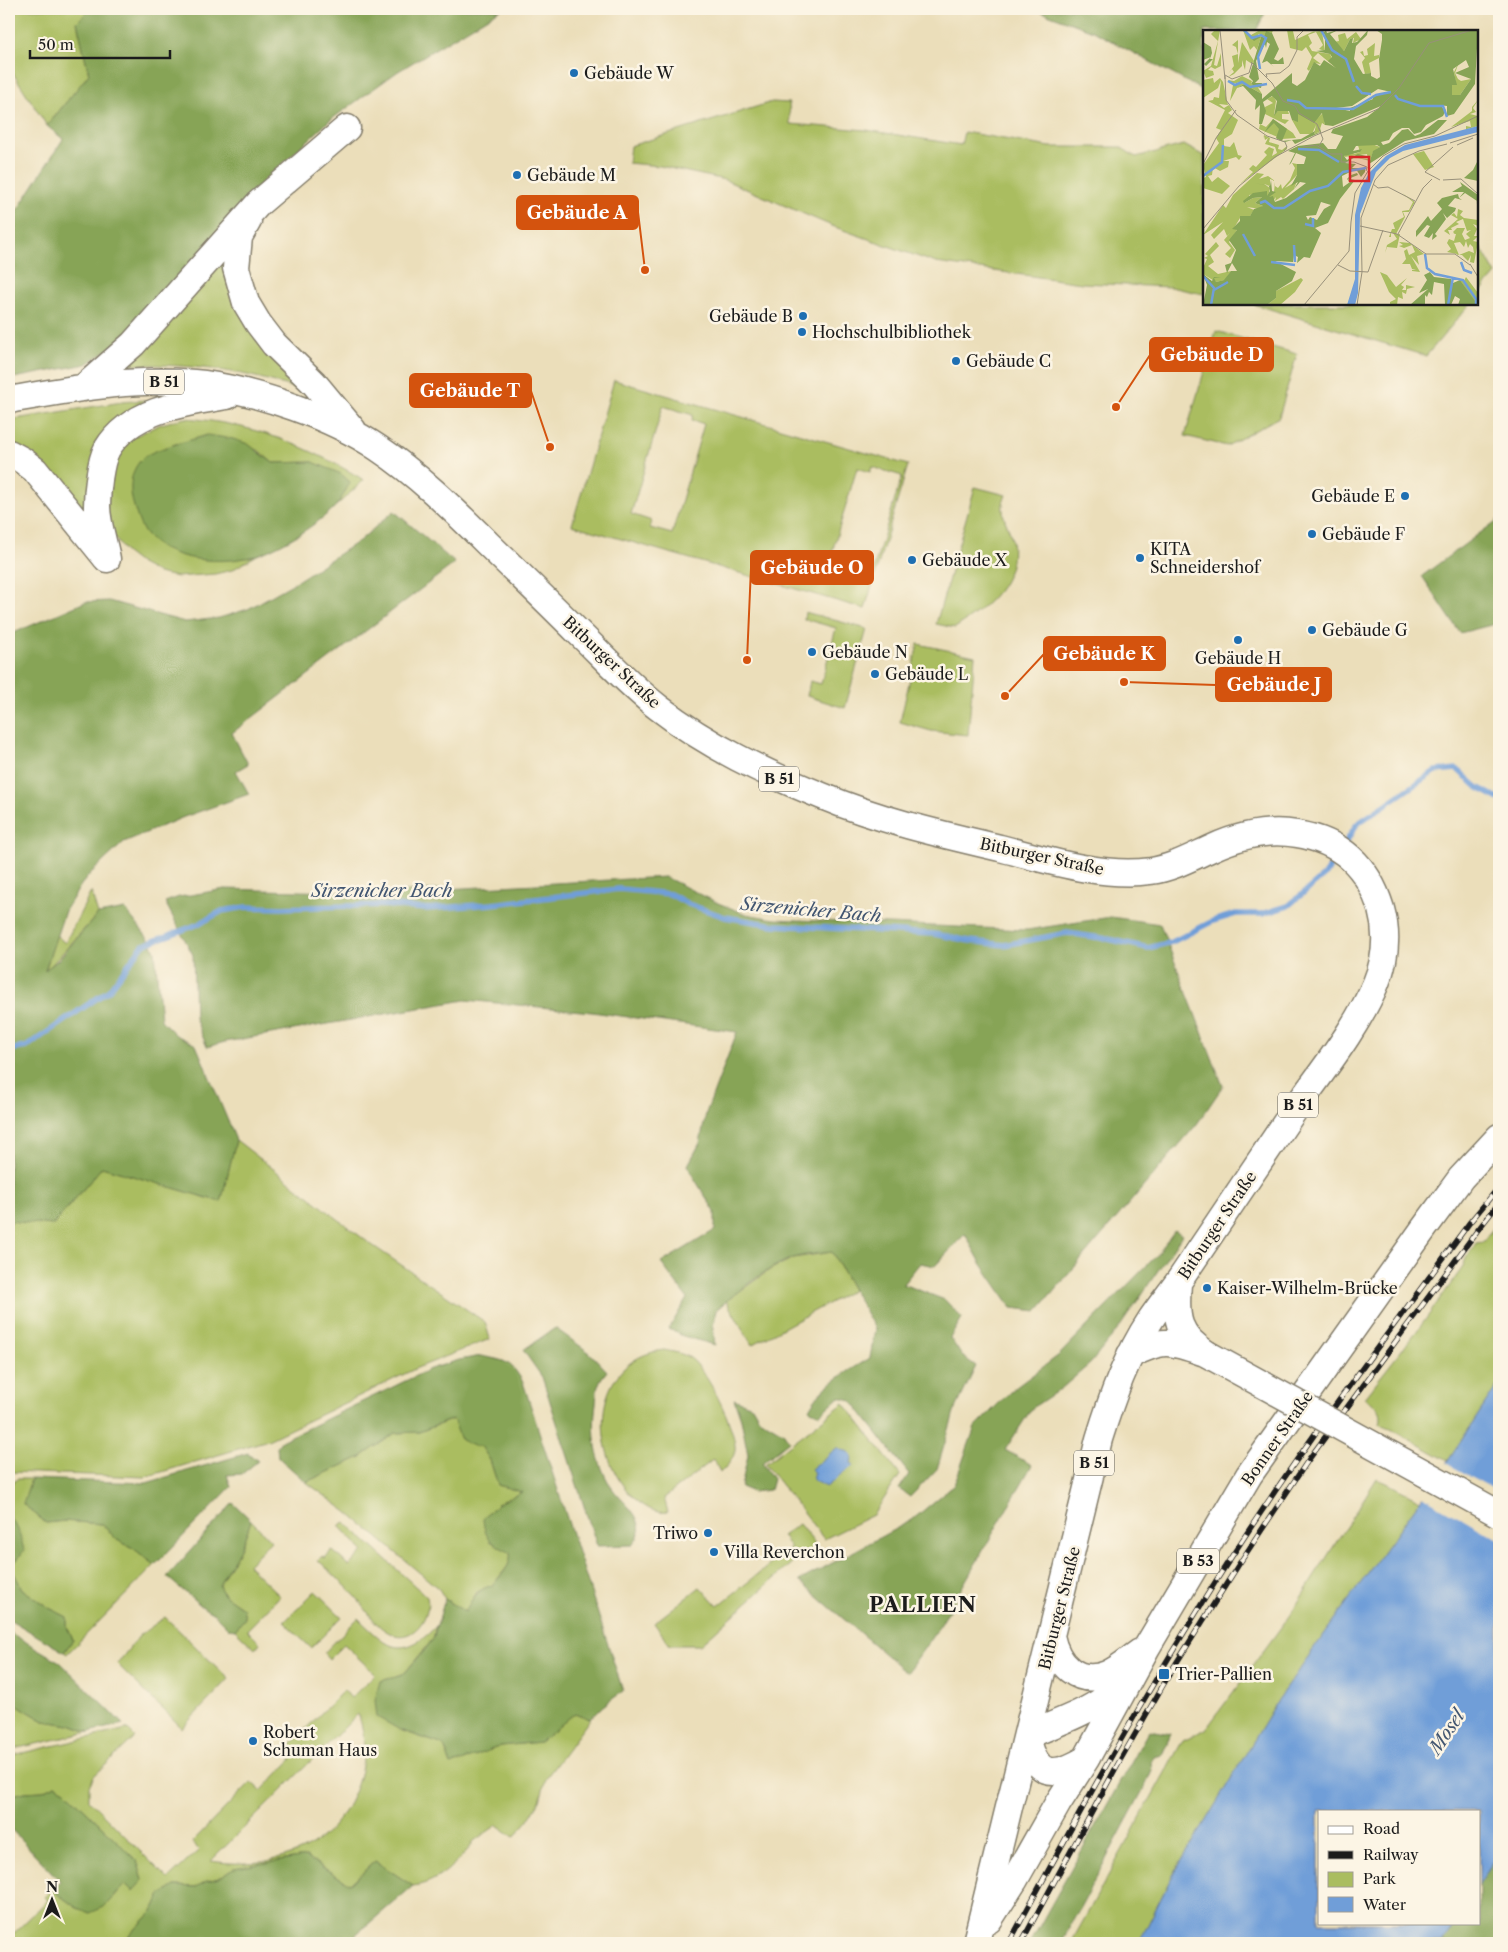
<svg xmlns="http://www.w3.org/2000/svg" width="1508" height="1952" viewBox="0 0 1508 1952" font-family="'Libre Caslon Text',serif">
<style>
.green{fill:#aabd60;stroke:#636c3e;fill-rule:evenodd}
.forest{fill:#87a456;stroke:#526039}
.water{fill:#709ed8;stroke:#465d7a}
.pier{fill:#ebdeba}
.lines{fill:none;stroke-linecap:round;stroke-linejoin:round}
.stream{stroke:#709ed8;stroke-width:5.5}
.primary-casing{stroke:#847d6b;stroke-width:29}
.primary{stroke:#fff;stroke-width:26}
.rail-casing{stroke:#1c1c1c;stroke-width:5.5}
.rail{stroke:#fcf5e5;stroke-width:4;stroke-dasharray:11;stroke-linecap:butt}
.primary-bridge-casing{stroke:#847d6b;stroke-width:29;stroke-linecap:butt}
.primary-bridge{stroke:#fff;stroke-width:26}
.poi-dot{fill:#1f6fb2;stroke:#fcf5e5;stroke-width:2}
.labels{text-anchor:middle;stroke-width:5;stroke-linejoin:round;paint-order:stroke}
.shield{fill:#fcf5e5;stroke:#5f5d58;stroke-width:1}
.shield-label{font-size:15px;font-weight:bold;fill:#1c1c1c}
.poi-label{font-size:16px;fill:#1c1c1c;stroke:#fcf5e5;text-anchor:start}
.street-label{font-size:16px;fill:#1c1c1c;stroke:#fcf5e5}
.water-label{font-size:18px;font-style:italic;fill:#425671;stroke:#fcf5e5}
.district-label{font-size:21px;font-weight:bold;letter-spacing:1px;fill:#1c1c1c;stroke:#fcf5e5}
.inset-river{fill:none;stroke:#709ed8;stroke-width:2.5}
.inset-road{fill:none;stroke:#98907b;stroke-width:1}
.view{fill:#d62828;fill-opacity:0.15;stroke:#d62828;stroke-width:2.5}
.inset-edge{fill:none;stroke:#1c1c1c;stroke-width:2.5}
.leader{fill:none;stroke:#d4530e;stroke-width:2}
.callout-dot{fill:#d4530e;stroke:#fcf5e5;stroke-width:2}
.callout{fill:#d4530e;stroke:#d4530e;stroke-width:2}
.callout-label{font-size:18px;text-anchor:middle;font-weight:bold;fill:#fff}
</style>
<rect width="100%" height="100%" fill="#fcf5e5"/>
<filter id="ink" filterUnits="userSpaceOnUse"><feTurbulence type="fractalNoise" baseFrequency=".02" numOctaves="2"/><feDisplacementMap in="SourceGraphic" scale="10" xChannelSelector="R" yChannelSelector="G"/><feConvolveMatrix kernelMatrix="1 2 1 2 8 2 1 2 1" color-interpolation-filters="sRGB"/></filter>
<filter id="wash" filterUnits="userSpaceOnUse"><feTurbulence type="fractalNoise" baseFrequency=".0096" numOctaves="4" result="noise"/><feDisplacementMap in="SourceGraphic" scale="20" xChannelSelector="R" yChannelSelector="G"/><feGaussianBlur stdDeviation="1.12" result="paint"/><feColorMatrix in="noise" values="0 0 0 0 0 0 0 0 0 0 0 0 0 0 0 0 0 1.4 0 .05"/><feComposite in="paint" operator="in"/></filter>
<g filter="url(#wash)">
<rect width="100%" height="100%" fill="#ebdeba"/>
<path class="green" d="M 9,9 L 90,9 L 77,22 L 89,74 L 47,126 L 9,67 Z
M 772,102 L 789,103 L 790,124 L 866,130 L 961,145 L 964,132 L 1050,147 L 1120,147 L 1136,157 L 1184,145 L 1204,156 L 1204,294 L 1170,287 L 1082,283 L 936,263 L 832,226 L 725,180 L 660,166 L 628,163 L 630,146 Z
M 1477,241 L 1496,274 L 1477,296 Z
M 224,250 L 311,394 C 300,391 289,386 278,383 C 229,368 178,364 127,365 Z
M 1253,304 L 1470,304 L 1426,356 Z
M 1216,331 L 1297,354 L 1279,417 L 1227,446 L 1185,436 Z
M 614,380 L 908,465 L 865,609 L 572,525 ZM 663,406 L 693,415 L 692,420 L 704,424 L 672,534 L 650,528 L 652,521 L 631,514 ZM 872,467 L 902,476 L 869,584 L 847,578 L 845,585 L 824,579 L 857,468 L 870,472 Z
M 145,400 L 140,405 L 89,520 L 9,442 L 9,420 L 122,402 Z
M 185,418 C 252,423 307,446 364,480 L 336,506 L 350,482 L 313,462 L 273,463 L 258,450 L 190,441 L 175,444 L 160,451 L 237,558 L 259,554 L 232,570 L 215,574 L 177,577 L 158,573 L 139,563 L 125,552 L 115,538 L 106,511 L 114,460 L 133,437 L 161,424 Z
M 975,487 L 1006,495 C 1004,500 1002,505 1003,510 C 1003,520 1010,529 1012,540 C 1018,582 987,607 955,628 L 936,624 Z
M 805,612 L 867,629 L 845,708 L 807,696 L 810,681 L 821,684 L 836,628 L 804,619 Z
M 918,644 L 975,656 L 968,735 L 931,731 L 900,722 Z
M 91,892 L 98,914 L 45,972 L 56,935 L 65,943 Z
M 236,1140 L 369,1243 L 485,1322 L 490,1339 L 417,1368 L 268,1440 L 145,1477 L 9,1472 L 9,1221 L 53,1225 L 102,1167 L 221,1202 Z
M 1499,1221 L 1499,1383 L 1448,1461 L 1380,1423 C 1384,1410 1374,1405 1364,1398 L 1423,1323 L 1463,1267 L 1466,1258 L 1476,1243 L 1482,1242 Z
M 832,1252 L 853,1290 L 752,1345 L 726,1301 L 771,1269 L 794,1258 Z
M 664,1350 C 673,1352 682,1353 690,1358 C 706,1368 738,1432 735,1451 C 733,1460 727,1466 720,1473 L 714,1459 L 664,1498 L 668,1512 C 657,1514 649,1509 640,1503 C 588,1463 587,1359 664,1350 Z
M 844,1403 L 900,1475 L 873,1515 L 824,1539 L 765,1464 Z
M 454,1419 L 474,1446 L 481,1446 L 490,1460 L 498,1485 L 522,1492 L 497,1504 L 490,1541 L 510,1553 L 511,1556 L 508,1566 L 492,1586 L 477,1592 L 465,1612 L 445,1599 L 439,1589 L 346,1511 L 306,1482 L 361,1457 L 395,1433 L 419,1432 Z
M 1377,1478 L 1420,1500 L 1283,1692 L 1169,1882 L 1139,1943 L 1071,1943 L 1183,1740 L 1206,1729 L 1290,1615 Z
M 17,1479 L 31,1479 L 23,1504 L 46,1523 L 64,1521 L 102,1524 L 117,1540 L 133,1548 L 155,1565 L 67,1654 L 64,1652 L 73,1640 L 67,1627 L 67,1617 L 49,1608 L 22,1589 L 10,1565 L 17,1560 L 13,1521 L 9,1518 L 9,1485 Z
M 251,1520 L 271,1541 L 248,1565 L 280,1596 L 247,1630 L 260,1643 L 255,1649 L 235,1630 L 245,1618 L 243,1608 L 224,1595 L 219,1586 C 223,1576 230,1567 235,1558 C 242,1546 247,1533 251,1520 Z
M 345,1522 L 427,1597 C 432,1616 413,1643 392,1634 C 376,1628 368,1611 357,1598 C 346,1585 331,1573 318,1560 L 322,1556 L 325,1558 L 332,1550 L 349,1566 L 363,1551 L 339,1526 Z
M 799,1524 L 816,1545 L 795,1560 L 700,1645 L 670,1645 L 654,1623 L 700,1587 L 718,1606 L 791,1548 L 782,1536 Z
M 315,1591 L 342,1617 L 311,1648 L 284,1622 Z
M 165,1617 L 229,1679 L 182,1728 L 117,1664 L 140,1635 Z
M 358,1618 C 366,1626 375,1635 385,1642 C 403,1655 424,1640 436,1626 L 433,1639 L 403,1675 L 380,1681 L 400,1730 L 441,1744 L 445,1748 L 451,1765 L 501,1746 L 540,1742 L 575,1713 L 590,1719 L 546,1778 L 540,1801 L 527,1822 L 514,1837 L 497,1825 L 471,1843 L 472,1845 C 456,1863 439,1883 413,1886 L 375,1861 L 350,1884 L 306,1857 L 234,1868 L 219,1878 L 207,1881 L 196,1887 L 175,1886 L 160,1896 L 153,1911 L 128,1937 L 127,1943 L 9,1943 L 9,1938 L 48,1900 L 44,1897 L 52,1890 L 77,1908 L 112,1899 L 125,1884 L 143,1880 L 137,1861 L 65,1790 L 56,1785 L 43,1791 L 25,1792 L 9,1796 L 9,1756 L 127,1729 L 135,1737 L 94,1776 L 89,1786 L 89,1800 L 168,1879 L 199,1850 L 192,1842 L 251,1782 L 261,1791 L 292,1759 L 284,1751 L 344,1690 L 351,1698 L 375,1674 L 344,1644 L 329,1659 L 324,1653 ZM 358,1714 C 376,1759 350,1824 308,1847 C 280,1863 242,1866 211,1861 Z
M 9,1697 L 16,1704 L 44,1721 L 70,1725 L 89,1732 L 9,1750 Z"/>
<path class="forest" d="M 90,9 L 501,9 L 397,72 L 329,121 L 250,194 L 126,338 L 87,364 L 9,379 L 9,223 L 63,139 L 47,126 L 89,74 L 77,22 Z
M 1034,9 L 1267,9 L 1256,31 L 1204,31 L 1204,91 L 1093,31 Z
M 207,435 L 233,439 L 248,444 L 273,463 L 313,462 L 341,474 L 350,482 C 346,490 341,501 334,508 C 315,526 285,544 260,554 C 228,566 165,563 144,532 C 139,524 136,513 133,503 C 129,488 130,470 143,458 C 152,449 193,440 207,435 Z
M 394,511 L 455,563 L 232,733 L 248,764 L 236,771 L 249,794 L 184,817 L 124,842 L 90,874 L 81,885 L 65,911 L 45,970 L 57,961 L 98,914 L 125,909 L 151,942 L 155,951 L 161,1020 L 176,1035 L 196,1045 L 236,1140 L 221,1202 L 102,1167 L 53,1225 L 9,1221 L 9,635 L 85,602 L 109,601 L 185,622 L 219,618 L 248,609 L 294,583 L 359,541 Z
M 1499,519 L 1499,623 L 1460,633 L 1422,576 Z
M 665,877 L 718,903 L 746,914 L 774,919 L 1027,930 L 1111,917 L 1160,924 L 1223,1086 L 1197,1124 L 1037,1311 L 1012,1308 L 981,1263 L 965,1234 L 935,1266 L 920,1263 L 903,1284 L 945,1300 L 962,1318 L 950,1338 L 962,1356 L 976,1366 L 954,1413 L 937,1469 L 910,1497 L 899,1489 L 909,1474 L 851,1400 L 839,1397 L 820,1414 L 809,1409 C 821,1385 848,1372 870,1358 L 875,1329 L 832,1252 C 820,1254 805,1254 793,1258 C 767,1267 737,1292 716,1310 L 713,1327 L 715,1345 L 683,1336 L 669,1329 L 687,1298 L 661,1263 L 715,1230 L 715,1212 L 691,1173 L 688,1165 L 700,1143 L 706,1113 L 737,1032 L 592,1012 L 465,1000 L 225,1042 L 207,1047 L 195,1018 L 193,955 L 165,902 L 179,897 L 225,889 L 372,893 Z
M 1175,1230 L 1182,1235 L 1119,1328 L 1091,1363 L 1062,1388 L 1032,1408 L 1005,1450 L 1032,1465 L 941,1624 L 907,1673 L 799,1581 L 912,1520 L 954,1485 L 975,1427 L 1011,1391 L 1059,1355 L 1157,1255 Z
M 555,1328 L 590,1353 L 607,1371 C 604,1375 600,1379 599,1384 C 596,1389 597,1397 596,1403 C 592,1433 595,1462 612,1488 C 620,1500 636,1510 639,1525 C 641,1532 637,1540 632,1545 L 597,1546 L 542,1377 L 523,1350 Z
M 481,1356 C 506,1361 510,1360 523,1382 L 623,1691 L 603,1706 L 590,1719 L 575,1713 L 540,1742 L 501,1746 L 451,1765 L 445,1748 L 441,1744 L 400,1730 L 377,1717 L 375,1700 L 380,1681 L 403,1675 L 423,1652 L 433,1639 L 445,1599 L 465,1612 C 471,1601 478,1587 492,1586 C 500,1576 512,1566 510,1553 C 492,1542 485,1541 483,1519 L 497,1504 L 522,1492 L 498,1485 L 490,1460 L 481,1446 L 474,1446 L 461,1440 L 453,1419 L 419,1432 L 395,1433 L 361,1457 L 306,1482 L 278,1457 L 277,1447 L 281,1441 L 430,1369 L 459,1360 Z
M 734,1399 L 752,1406 L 759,1418 L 784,1433 L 789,1441 L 762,1463 L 773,1479 L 770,1490 L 753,1492 L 741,1487 L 748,1455 L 741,1419 Z
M 248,1453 L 258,1461 L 242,1474 L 227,1475 L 231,1487 L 155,1565 L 133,1548 L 117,1540 L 102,1524 L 64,1521 L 46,1523 L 23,1504 L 31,1479 L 146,1483 Z
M 233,1503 L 251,1520 C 247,1533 242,1546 235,1558 C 230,1567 223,1575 219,1586 L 224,1595 L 243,1608 L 245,1618 L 235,1630 L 229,1629 L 214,1614 L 204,1608 L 167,1577 Z
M 9,1518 C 19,1524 21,1540 24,1550 L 17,1560 L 10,1565 L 22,1589 L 49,1608 L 67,1617 L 67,1627 L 73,1640 L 64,1652 L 9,1619 Z
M 9,1632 L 60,1662 L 123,1724 L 89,1732 L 70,1725 L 44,1721 L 16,1704 L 9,1697 Z
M 1149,1730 L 1171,1734 L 1162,1755 L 1154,1757 L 1151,1762 L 1152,1770 L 1143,1790 L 1061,1943 L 1030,1943 Z
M 56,1785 L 65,1790 L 137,1861 L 143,1880 L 133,1891 L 125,1884 L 104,1907 L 90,1913 L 77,1908 L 52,1890 L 60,1881 L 9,1827 L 9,1796 L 25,1792 L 43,1791 Z
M 1499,1853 L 1499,1943 L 1442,1943 L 1455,1923 L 1479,1923 L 1479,1885 Z
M 306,1857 L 350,1884 L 375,1861 L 413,1886 L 346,1943 L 127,1943 L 128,1937 L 153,1911 L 160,1896 L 175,1886 L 196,1887 L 207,1881 L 219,1878 L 234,1868 Z"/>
<path class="water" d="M 1499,1383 L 1499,1853 L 1479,1885 L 1479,1811 L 1319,1811 L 1319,1923 L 1455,1923 L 1442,1943 L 1139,1943 L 1169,1882 L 1283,1692 L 1448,1461 Z
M 838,1447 L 841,1450 C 849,1451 854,1454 851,1463 L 854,1465 L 826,1487 C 822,1483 808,1483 814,1473 L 811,1469 Z"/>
<path class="pier" d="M 1444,1462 L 1499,1492 L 1499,1540 L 1420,1495 Z"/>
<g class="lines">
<path class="stream" d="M 1344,845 L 1357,824 L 1435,771 L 1457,769 L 1477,787 L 1499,799
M 9,1050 L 26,1047 L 109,990 L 143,945 L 199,924 L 222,911 L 246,907 L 281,908 L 383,905 L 426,909 L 492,904 L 619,889 L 670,894 L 688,904 L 725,917 L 774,925 L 934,934 L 970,941 L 1004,945 L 1067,933 L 1108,939 L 1148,948 L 1172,942 L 1213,921 L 1236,914 L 1262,914 L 1288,906 L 1326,874 L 1337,855"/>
</g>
</g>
<g filter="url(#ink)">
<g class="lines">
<g class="primary-casing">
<path id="primary" d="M 248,221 L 239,237 L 236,268 L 246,303 L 258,323 L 274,344 L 314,383 L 353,430
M 83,388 L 133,344 L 259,203 L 347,128
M 9,400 C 72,389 139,376 204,384 C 259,392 332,417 378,448 C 417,474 452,508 485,541 C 517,572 548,602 579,633 C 605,658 630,686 659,708 C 708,746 765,773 822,796 C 879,820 940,834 1000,848 C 1047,860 1102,878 1151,871 C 1172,868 1192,857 1212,848 C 1238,836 1268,829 1297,834 C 1341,841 1368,866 1381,909 C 1388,934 1386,959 1376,983 C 1356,1030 1322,1071 1293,1112 C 1256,1166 1220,1221 1183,1275 C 1173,1290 1161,1304 1151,1319 C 1126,1357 1112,1397 1099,1439 L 977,1938
M 9,453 L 22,460 L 35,470 L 106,558
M 107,559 C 104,542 97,523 97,506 C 97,491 100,462 107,449 C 131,409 185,403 227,396
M 1178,1284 C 1175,1318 1177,1335 1207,1354
M 1130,1355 C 1163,1339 1168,1340 1202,1352
M 1051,1636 C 1057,1664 1077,1686 1107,1674 C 1119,1669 1130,1659 1140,1652
M 1027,1736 C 1060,1721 1097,1710 1123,1684
M 1027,1736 C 1036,1776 1051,1779 1086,1759
M 989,1920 L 1014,1881 L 1058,1803 L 1086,1759 L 1147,1647 L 1249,1475 L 1425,1227 L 1461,1178 L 1499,1137"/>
</g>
<use href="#primary" class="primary"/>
<g class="rail-casing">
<path id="rail" d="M 1009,1943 C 1079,1813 1150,1683 1230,1559 C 1305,1443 1388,1333 1470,1222 L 1499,1187
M 1021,1943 L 1118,1764 L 1170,1673 L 1239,1564 L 1309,1459 L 1477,1231 L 1499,1203"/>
</g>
<use href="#rail" class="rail"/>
<g class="primary-bridge-casing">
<path id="primary-bridge" d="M 1207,1354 L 1499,1514"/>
</g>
<use href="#primary-bridge" class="primary-bridge"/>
</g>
</g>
<g class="poi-dot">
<circle cx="574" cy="73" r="5"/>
<circle cx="517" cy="175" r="5"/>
<circle cx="803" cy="316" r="5"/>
<circle cx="802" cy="332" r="5"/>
<circle cx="956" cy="361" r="5"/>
<circle cx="1405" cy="496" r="5"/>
<circle cx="1312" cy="534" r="5"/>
<circle cx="1140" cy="558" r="5"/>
<circle cx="912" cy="560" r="5"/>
<circle cx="1312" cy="630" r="5"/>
<circle cx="1238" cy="640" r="5"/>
<circle cx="812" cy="652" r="5"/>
<circle cx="875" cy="674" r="5"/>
<circle cx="1207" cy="1288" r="5"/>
<circle cx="708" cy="1533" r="5"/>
<circle cx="714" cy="1552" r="5"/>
<rect x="1158" y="1668" width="12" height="12" rx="2.5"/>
<circle cx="253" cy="1741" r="5"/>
</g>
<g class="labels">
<g class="shield">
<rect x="144" y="369.5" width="40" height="25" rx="4"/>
<rect x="759" y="766.5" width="40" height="25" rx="4"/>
<rect x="1278" y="1092.5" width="40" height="25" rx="4"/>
<rect x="1074" y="1450.5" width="40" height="25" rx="4"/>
<rect x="1177" y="1548.5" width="42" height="25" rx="4"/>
</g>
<g class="shield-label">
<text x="164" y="387">B 51</text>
<text x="779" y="784">B 51</text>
<text x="1298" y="1110">B 51</text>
<text x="1094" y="1468">B 51</text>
<text x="1198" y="1566">B 53</text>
</g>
<g class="poi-label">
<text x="584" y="79">Gebäude W</text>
<text x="527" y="181">Gebäude M</text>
<text x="793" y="322" text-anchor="end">Gebäude B</text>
<text x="812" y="338">Hochschulbibliothek</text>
<text x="966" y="367">Gebäude C</text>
<text x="1395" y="502" text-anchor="end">Gebäude E</text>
<text x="1322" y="540">Gebäude F</text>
<text x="1150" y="555">KITA<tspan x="1150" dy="18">Schneidershof</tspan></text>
<text x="922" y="566">Gebäude X</text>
<text x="1322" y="636">Gebäude G</text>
<text x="822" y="658">Gebäude N</text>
<text x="1238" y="664" text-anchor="middle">Gebäude H</text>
<text x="885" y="680">Gebäude L</text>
<text x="1217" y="1294">Kaiser-Wilhelm-Brücke</text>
<text x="698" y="1539" text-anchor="end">Triwo</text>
<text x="724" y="1558">Villa Reverchon</text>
<text x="1175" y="1680">Trier-Pallien</text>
<text x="263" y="1738">Robert<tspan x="263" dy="18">Schuman Haus</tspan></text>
</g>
<g class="street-label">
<text transform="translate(612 662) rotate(43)" y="6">Bitburger Straße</text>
<text transform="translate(1042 856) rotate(12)" y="6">Bitburger Straße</text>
<text transform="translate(1217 1225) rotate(-56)" y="6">Bitburger Straße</text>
<text transform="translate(1277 1438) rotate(-55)" y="6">Bonner Straße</text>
<text transform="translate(1059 1608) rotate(-76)" y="6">Bitburger Straße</text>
</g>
<g class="water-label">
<text x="382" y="897">Sirzenicher Bach</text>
<text transform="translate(811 910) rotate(5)" y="6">Sirzenicher Bach</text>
<text transform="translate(1447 1732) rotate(-56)" y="6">Mosel</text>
</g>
<g class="district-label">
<text x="923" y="1612">PALLIEN</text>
</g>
</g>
<g transform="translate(1203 30)">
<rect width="275" height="275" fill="#ebdeba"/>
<path d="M 12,0 L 17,0 L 11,35 L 14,36 L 18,23 L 18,36 L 12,39 L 8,37 L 5,40 L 10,41 L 11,45 L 3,48 L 0,41 L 8,36 L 15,11 L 8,4 ZM 40,0 L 48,5 L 57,0 L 70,0 L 69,3 L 63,2 L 61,6 L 56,4 L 50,9 L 57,6 L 61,10 L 58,7 L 54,20 L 51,16 L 47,20 ZM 84,0 L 90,1 L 92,10 L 109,2 L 117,1 L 119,2 L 122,21 L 116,19 L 120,15 L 113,2 L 105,5 L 109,13 L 106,16 L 109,21 L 127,24 L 133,38 L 115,23 L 110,28 L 118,34 L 111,33 L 106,41 L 104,39 L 109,27 L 103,17 L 99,21 L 87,18 ZM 153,2 L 158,9 L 150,13 L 151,8 L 147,9 L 141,21 L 131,12 L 136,11 L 135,5 L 142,3 L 144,9 ZM 35,10 L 35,33 L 39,12 L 51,31 L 49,34 L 43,30 L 42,40 L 39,30 L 39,36 L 31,44 L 25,47 L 31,42 L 29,39 L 25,44 L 31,36 L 29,26 L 35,24 L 33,17 L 29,15 ZM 172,13 L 171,26 L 176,25 L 176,28 L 166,33 L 168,43 L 162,44 L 159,32 L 162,28 L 157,22 L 160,21 L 161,26 L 165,25 L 164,19 ZM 256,32 L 252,43 L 255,49 L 258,51 L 268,49 L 257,65 L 249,65 L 249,55 L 253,54 L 251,42 ZM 39,46 L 49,51 L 48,54 L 54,56 L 59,64 L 41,54 L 34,58 L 27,71 L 30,55 L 38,52 L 29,54 L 25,50 L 31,51 ZM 10,48 L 11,53 L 17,48 L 20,52 L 25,75 L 16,74 L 21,78 L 26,75 L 29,80 L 25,83 L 35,90 L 29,104 L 21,109 L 21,116 L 27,117 L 31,112 L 35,125 L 39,126 L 36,130 L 33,127 L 20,131 L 26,131 L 25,137 L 17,141 L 10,137 L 9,145 L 5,146 L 9,152 L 15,147 L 27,156 L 19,164 L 0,158 L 0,148 L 3,147 L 0,135 L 16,113 L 13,108 L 18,100 L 13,98 L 22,80 L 5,71 L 10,70 L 11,67 L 16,68 L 18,50 L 15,58 L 0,68 L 0,50 ZM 70,66 L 73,71 L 71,85 L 75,81 L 85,81 L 86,84 L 79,84 L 79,89 L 86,90 L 82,94 L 62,84 L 62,77 L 70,73 L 64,69 ZM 275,70 L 270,78 L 273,82 L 267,84 L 275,86 L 275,96 L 264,99 L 263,99 L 263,96 L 268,97 L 267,91 L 248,97 L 269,81 L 269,77 ZM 95,83 L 111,91 L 120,83 L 122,95 L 119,93 L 116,102 L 111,104 L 113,95 L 109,104 L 97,104 L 89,90 L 94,91 ZM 70,89 L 90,103 L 93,108 L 79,109 L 56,99 L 57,94 L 63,97 ZM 61,105 L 67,108 L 66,112 L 76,115 L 75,119 L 79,120 L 84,116 L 84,119 L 37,154 L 50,142 L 46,139 L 50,135 L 53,137 L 64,125 L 61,122 L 66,117 L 71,119 L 69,126 L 74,123 L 72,117 L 62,114 L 65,108 L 62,110 L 61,106 L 60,109 ZM 158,110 L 177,117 L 170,122 L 167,131 L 155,128 L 165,129 L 164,124 L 141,127 L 147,119 L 151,124 L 157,122 L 154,112 ZM 221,121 L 231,137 L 222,140 L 210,124 ZM 89,133 L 94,134 L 94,145 L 82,158 L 94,151 L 91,159 L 99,152 L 80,169 L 78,167 L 72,171 L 73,167 L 70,171 L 66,168 L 64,170 L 71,175 L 90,174 L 72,177 L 62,171 L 62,163 L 46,165 L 47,168 L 41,173 L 50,168 L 59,167 L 52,173 L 60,176 L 58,179 L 44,177 L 51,180 L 47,186 L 37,188 L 31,198 L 34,200 L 26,212 L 32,220 L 27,228 L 22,224 L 28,218 L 21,210 L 27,203 L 24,206 L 21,199 L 11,209 L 8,205 L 20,192 L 0,205 L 20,175 L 23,178 L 30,165 L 54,143 L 61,144 L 56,149 L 65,146 L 72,151 L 67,149 L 67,156 L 61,154 L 67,158 L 65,167 L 71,162 L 72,152 L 72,156 L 75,158 L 78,154 L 79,159 L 87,150 L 92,138 ZM 199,163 L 212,172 L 206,182 L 200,182 L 202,187 L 193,204 L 197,204 L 194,218 L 184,217 L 182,223 L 184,215 L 194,209 L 190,203 L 188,203 L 188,207 L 186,207 L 189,199 L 192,199 L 190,193 L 201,187 L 199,181 L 206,180 L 210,172 ZM 255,179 L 260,181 L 257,185 L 261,188 L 275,190 L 275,196 L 270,194 L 274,199 L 271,206 L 275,206 L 270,211 L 275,212 L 271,233 L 267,232 L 268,225 L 265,231 L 259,225 L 244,222 L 248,219 L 244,213 L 246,209 L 251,211 L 253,204 L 249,203 L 252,204 L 250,202 L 254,198 L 262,198 L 259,204 L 262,210 L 267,208 L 263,204 L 268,200 L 264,201 L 260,189 L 253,192 L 256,194 L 248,198 L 249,200 L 245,200 L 247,205 L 241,201 L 255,189 L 248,185 L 251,183 L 254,187 ZM 263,211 L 265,218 L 267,214 L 270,217 L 271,223 L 266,221 L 256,225 L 251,213 L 257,212 L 261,217 ZM 13,212 L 16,216 L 7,225 L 11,232 L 5,236 L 15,244 L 28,241 L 22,250 L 13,252 L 0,244 L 0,238 L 4,229 L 1,228 L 5,226 L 2,224 ZM 196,212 L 207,213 L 221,224 L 214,226 L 216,235 L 208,226 L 217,242 L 209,241 L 209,244 L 209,240 L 213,239 L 209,239 L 207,234 L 199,234 L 203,229 L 201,221 L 204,219 L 206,225 L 212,222 L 209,215 L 201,218 L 196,216 L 200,215 ZM 177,242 L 184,245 L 193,257 L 204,248 L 198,255 L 201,257 L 199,260 L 203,260 L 203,255 L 212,257 L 204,259 L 203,264 L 199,262 L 200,269 L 195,267 L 194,275 L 187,275 L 187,272 L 193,269 L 186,262 ZM 263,247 L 275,263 L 274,275 L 256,249 L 261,251 ZM 98,248 L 100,250 L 92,262 L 77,275 L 64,275 L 73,268 L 73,261 Z" fill="#aabd60" fill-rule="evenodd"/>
<path d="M 117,0 L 108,2 L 114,0 L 119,0 L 121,2 L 123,0 L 124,3 L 135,0 L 127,4 L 141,21 L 147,9 L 150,8 L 149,13 L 154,12 L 165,0 L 164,5 L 153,16 L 151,29 L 160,44 L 168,43 L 168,46 L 174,49 L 177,47 L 176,29 L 179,10 L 179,4 L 173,0 L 275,0 L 272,54 L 251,84 L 244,86 L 244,76 L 236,75 L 243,80 L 240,86 L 223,95 L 218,102 L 211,104 L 206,98 L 199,98 L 190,103 L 186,110 L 178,112 L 180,115 L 186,113 L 199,100 L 205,99 L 212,106 L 217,104 L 235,90 L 244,90 L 231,104 L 202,111 L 166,134 L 170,121 L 177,117 L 174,115 L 153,116 L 150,121 L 159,119 L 157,122 L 141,126 L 144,130 L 155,124 L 163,126 L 154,126 L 142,133 L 153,134 L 149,138 L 162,138 L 162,142 L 158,147 L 153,139 L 139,146 L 140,157 L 147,152 L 144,149 L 148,145 L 154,143 L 155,145 L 145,149 L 147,151 L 147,149 L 152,150 L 137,169 L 125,193 L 112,198 L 118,203 L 107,228 L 101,227 L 94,233 L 95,227 L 91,225 L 90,232 L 72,231 L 93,242 L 89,251 L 73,261 L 73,268 L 64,275 L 0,275 L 4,255 L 0,244 L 9,251 L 11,247 L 18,248 L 11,248 L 13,252 L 21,250 L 28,241 L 34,241 L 29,233 L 24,243 L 22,235 L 28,233 L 33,220 L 26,210 L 34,200 L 29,199 L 37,191 L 37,186 L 47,186 L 51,179 L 60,176 L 52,173 L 59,167 L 50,168 L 41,173 L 40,171 L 50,163 L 64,161 L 64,166 L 67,161 L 66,156 L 51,153 L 67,156 L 68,150 L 69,161 L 73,162 L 66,167 L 70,166 L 72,172 L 83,168 L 103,153 L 97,152 L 91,159 L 95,152 L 88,156 L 94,145 L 94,134 L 101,134 L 103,127 L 93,123 L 88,133 L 86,135 L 92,123 L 85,121 L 95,116 L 120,113 L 125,119 L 133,119 L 140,106 L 128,103 L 130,99 L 164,87 L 178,76 L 130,96 L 122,95 L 119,83 L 111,93 L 95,84 L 95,92 L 89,90 L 86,81 L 75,81 L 71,86 L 74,71 L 69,66 L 60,72 L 63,81 L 59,94 L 56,94 L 57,75 L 52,80 L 53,70 L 40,56 L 34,58 L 41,54 L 59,64 L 59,69 L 89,43 L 89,53 L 94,56 L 102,50 L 111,32 L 117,36 L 121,30 L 133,38 L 125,31 L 129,27 L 127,24 L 113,21 L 122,20 L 122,5 ZM 263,30 L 266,37 L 252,43 L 268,49 L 257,65 L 249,65 L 249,55 L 254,55 L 250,39 ZM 175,59 L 188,62 L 169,66 L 170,69 L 147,78 L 147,81 L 133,78 L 149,76 ZM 118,172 L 128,175 L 121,179 L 114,190 L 107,187 L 105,190 L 103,186 L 113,185 ZM 63,1 L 69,3 L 76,19 L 71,29 L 75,31 L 80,27 L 81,34 L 68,34 L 71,37 L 64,31 L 59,33 L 67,14 L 64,12 L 63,18 L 62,14 L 55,26 L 57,39 L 55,27 L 53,31 L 56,49 L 52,53 L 59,53 L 58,58 L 54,57 L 48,54 L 50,51 L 46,47 L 58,7 L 51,11 L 48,8 L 61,6 ZM 0,12 L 8,17 L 9,23 L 7,29 L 10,29 L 3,36 L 1,34 L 8,27 L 0,30 ZM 70,89 L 84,99 L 79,111 L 98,109 L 112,101 L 111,104 L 117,102 L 116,99 L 117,98 L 118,102 L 92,114 L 89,110 L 82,112 L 76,110 L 73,108 L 76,99 L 71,93 L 61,103 ZM 274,132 L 275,151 L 261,148 L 270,140 ZM 257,152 L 275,165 L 273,175 L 274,171 L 262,163 L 256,168 L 259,170 L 252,168 L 245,176 L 253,178 L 252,181 L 244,188 L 240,183 L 243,189 L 232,204 L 234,206 L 229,210 L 230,203 L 226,208 L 221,206 L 227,196 L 224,195 L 213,207 L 213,201 L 225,186 L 228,191 L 239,179 L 234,173 L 239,168 L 255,164 L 256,168 L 261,162 L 249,162 L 259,156 ZM 227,242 L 231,247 L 248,249 L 248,255 L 249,249 L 250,253 L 257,250 L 272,271 L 275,267 L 275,275 L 255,275 L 257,269 L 252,266 L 248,275 L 242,275 L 241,254 L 231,252 L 229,265 L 226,262 L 224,267 L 222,265 L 222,275 L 207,275 L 225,259 L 216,263 L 224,250 L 221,245 Z" fill="#87a456" fill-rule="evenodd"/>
<path d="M 275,96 L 275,102 L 200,121 L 187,128 L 173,142 L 157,184 L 155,263 L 152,275 L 144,275 L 152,249 L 152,185 L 158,158 L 166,143 L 183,126 L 202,115 Z" fill="#709ed8"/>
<path class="inset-river" d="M 41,0 L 49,8 L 58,5 L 63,8 L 55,27 L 57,39M 118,0 L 129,20 L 143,29 L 151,52M 25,51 L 32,55 L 39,52 L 47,57 L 64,54M 153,56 L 159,63 L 168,64M 192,65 L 195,69 L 217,76 L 240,76 L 244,87M 84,70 L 96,72 L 103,78 L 150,79 L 173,65 L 188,62M 95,119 L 116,120 L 136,132M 0,146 L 19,132 L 20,115M 57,173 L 62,171 L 71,178 L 81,178 L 107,161 L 125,156 L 140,142 L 163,138M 102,194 L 110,196 L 110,188M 40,204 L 52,226M 91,215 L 92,232M 222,224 L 224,238 L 232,244 L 260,250 L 273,269 L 273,275M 68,232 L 92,235M 258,232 L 261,240 L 269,243M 0,246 L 11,258 L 8,275M 11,260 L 25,252M 245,275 L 250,247"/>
<path class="inset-road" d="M 17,0 L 22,49M 48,32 L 69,53 L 80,71 L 92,76 L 96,83 L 114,94 L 120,109 L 116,116M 22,45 L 29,49 L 46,43 L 49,33M 22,46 L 23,70 L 34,85 L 64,106 L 82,112 L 84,117 L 81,121M 64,47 L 63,44 L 77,43 L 86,36 L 94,20 L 94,7 L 101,0M 247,113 L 275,104M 254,115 L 270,108M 100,117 L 113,115 L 128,124 L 139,124 L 138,132 L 151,132 L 164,137 L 163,141M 0,134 L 13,108 L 33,80M 222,142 L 250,117M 222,142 L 237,150M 258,149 L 275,164M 240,150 L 258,149M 170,154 L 175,158 L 185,157 L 212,171M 148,192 L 152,163 L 165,141 L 180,126 L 201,114 L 232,106 L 275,86M 157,196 L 194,204 L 223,224 L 252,224 L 267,235M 0,199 L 36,156 L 72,127 L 111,106 L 175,79 L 196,58 L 226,13 L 269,0M 195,204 L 220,158 L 229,149M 267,234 L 275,247M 135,235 L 147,241 L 165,242 L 180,200M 101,275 L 146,221 L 148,192M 154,275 L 159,242 L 158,188 L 172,150 L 185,135 L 216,121 L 244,114"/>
<path class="view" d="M 147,127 L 166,127 L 166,151 L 147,151 Z"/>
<rect width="275" height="275" class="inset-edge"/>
</g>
<path class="leader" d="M645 270L638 212M1116 407L1150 355M550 447L531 391M747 660L751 568M1005 696L1044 654M1124 682L1216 685"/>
<g class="callout-dot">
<circle cx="645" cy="270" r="5"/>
<circle cx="1116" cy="407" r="5"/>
<circle cx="550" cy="447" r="5"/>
<circle cx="747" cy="660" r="5"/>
<circle cx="1005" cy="696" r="5"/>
<circle cx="1124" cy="682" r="5"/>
</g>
<g class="callout">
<rect x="517" y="196" width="121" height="33" rx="5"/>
<rect x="1150" y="338" width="123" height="33" rx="5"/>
<rect x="410" y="374" width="121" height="33" rx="5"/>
<rect x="751" y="551" width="122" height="33" rx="5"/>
<rect x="1044" y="637" width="121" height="33" rx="5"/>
<rect x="1216" y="668" width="115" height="33" rx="5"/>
</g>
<g class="callout-label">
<text x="577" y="219">Gebäude A</text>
<text x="1212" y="361">Gebäude D</text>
<text x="470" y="397">Gebäude T</text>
<text x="812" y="574">Gebäude O</text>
<text x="1104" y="660">Gebäude K</text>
<text x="1274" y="691">Gebäude J</text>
</g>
<rect width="1508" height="1952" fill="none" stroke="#fcf5e5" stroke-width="30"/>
<rect x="1318" y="1810" width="162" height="115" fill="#fcf5e5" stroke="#a29e95"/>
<rect x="1328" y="1826" width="25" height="8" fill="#ffffff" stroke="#a29e95"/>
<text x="1363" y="1834" font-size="15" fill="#1c1c1c">Road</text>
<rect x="1328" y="1851" width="25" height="8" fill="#1c1c1c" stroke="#a29e95"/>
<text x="1363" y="1860" font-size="15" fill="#1c1c1c">Railway</text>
<rect x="1328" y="1872" width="25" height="15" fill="#aabd60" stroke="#a29e95"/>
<text x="1363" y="1884" font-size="15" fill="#1c1c1c">Park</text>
<rect x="1328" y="1897" width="25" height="15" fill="#709ed8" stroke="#a29e95"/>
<text x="1363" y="1910" font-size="15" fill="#1c1c1c">Water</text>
<g transform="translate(52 1900)" stroke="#fcf5e5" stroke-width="4" paint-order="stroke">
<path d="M0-4L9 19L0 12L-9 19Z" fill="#1c1c1c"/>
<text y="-8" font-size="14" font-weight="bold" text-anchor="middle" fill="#1c1c1c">N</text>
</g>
<path d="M30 50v8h140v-8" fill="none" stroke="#1c1c1c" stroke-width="2.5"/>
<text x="38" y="50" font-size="15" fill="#1c1c1c" stroke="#fcf5e5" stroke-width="4" paint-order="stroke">50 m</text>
</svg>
